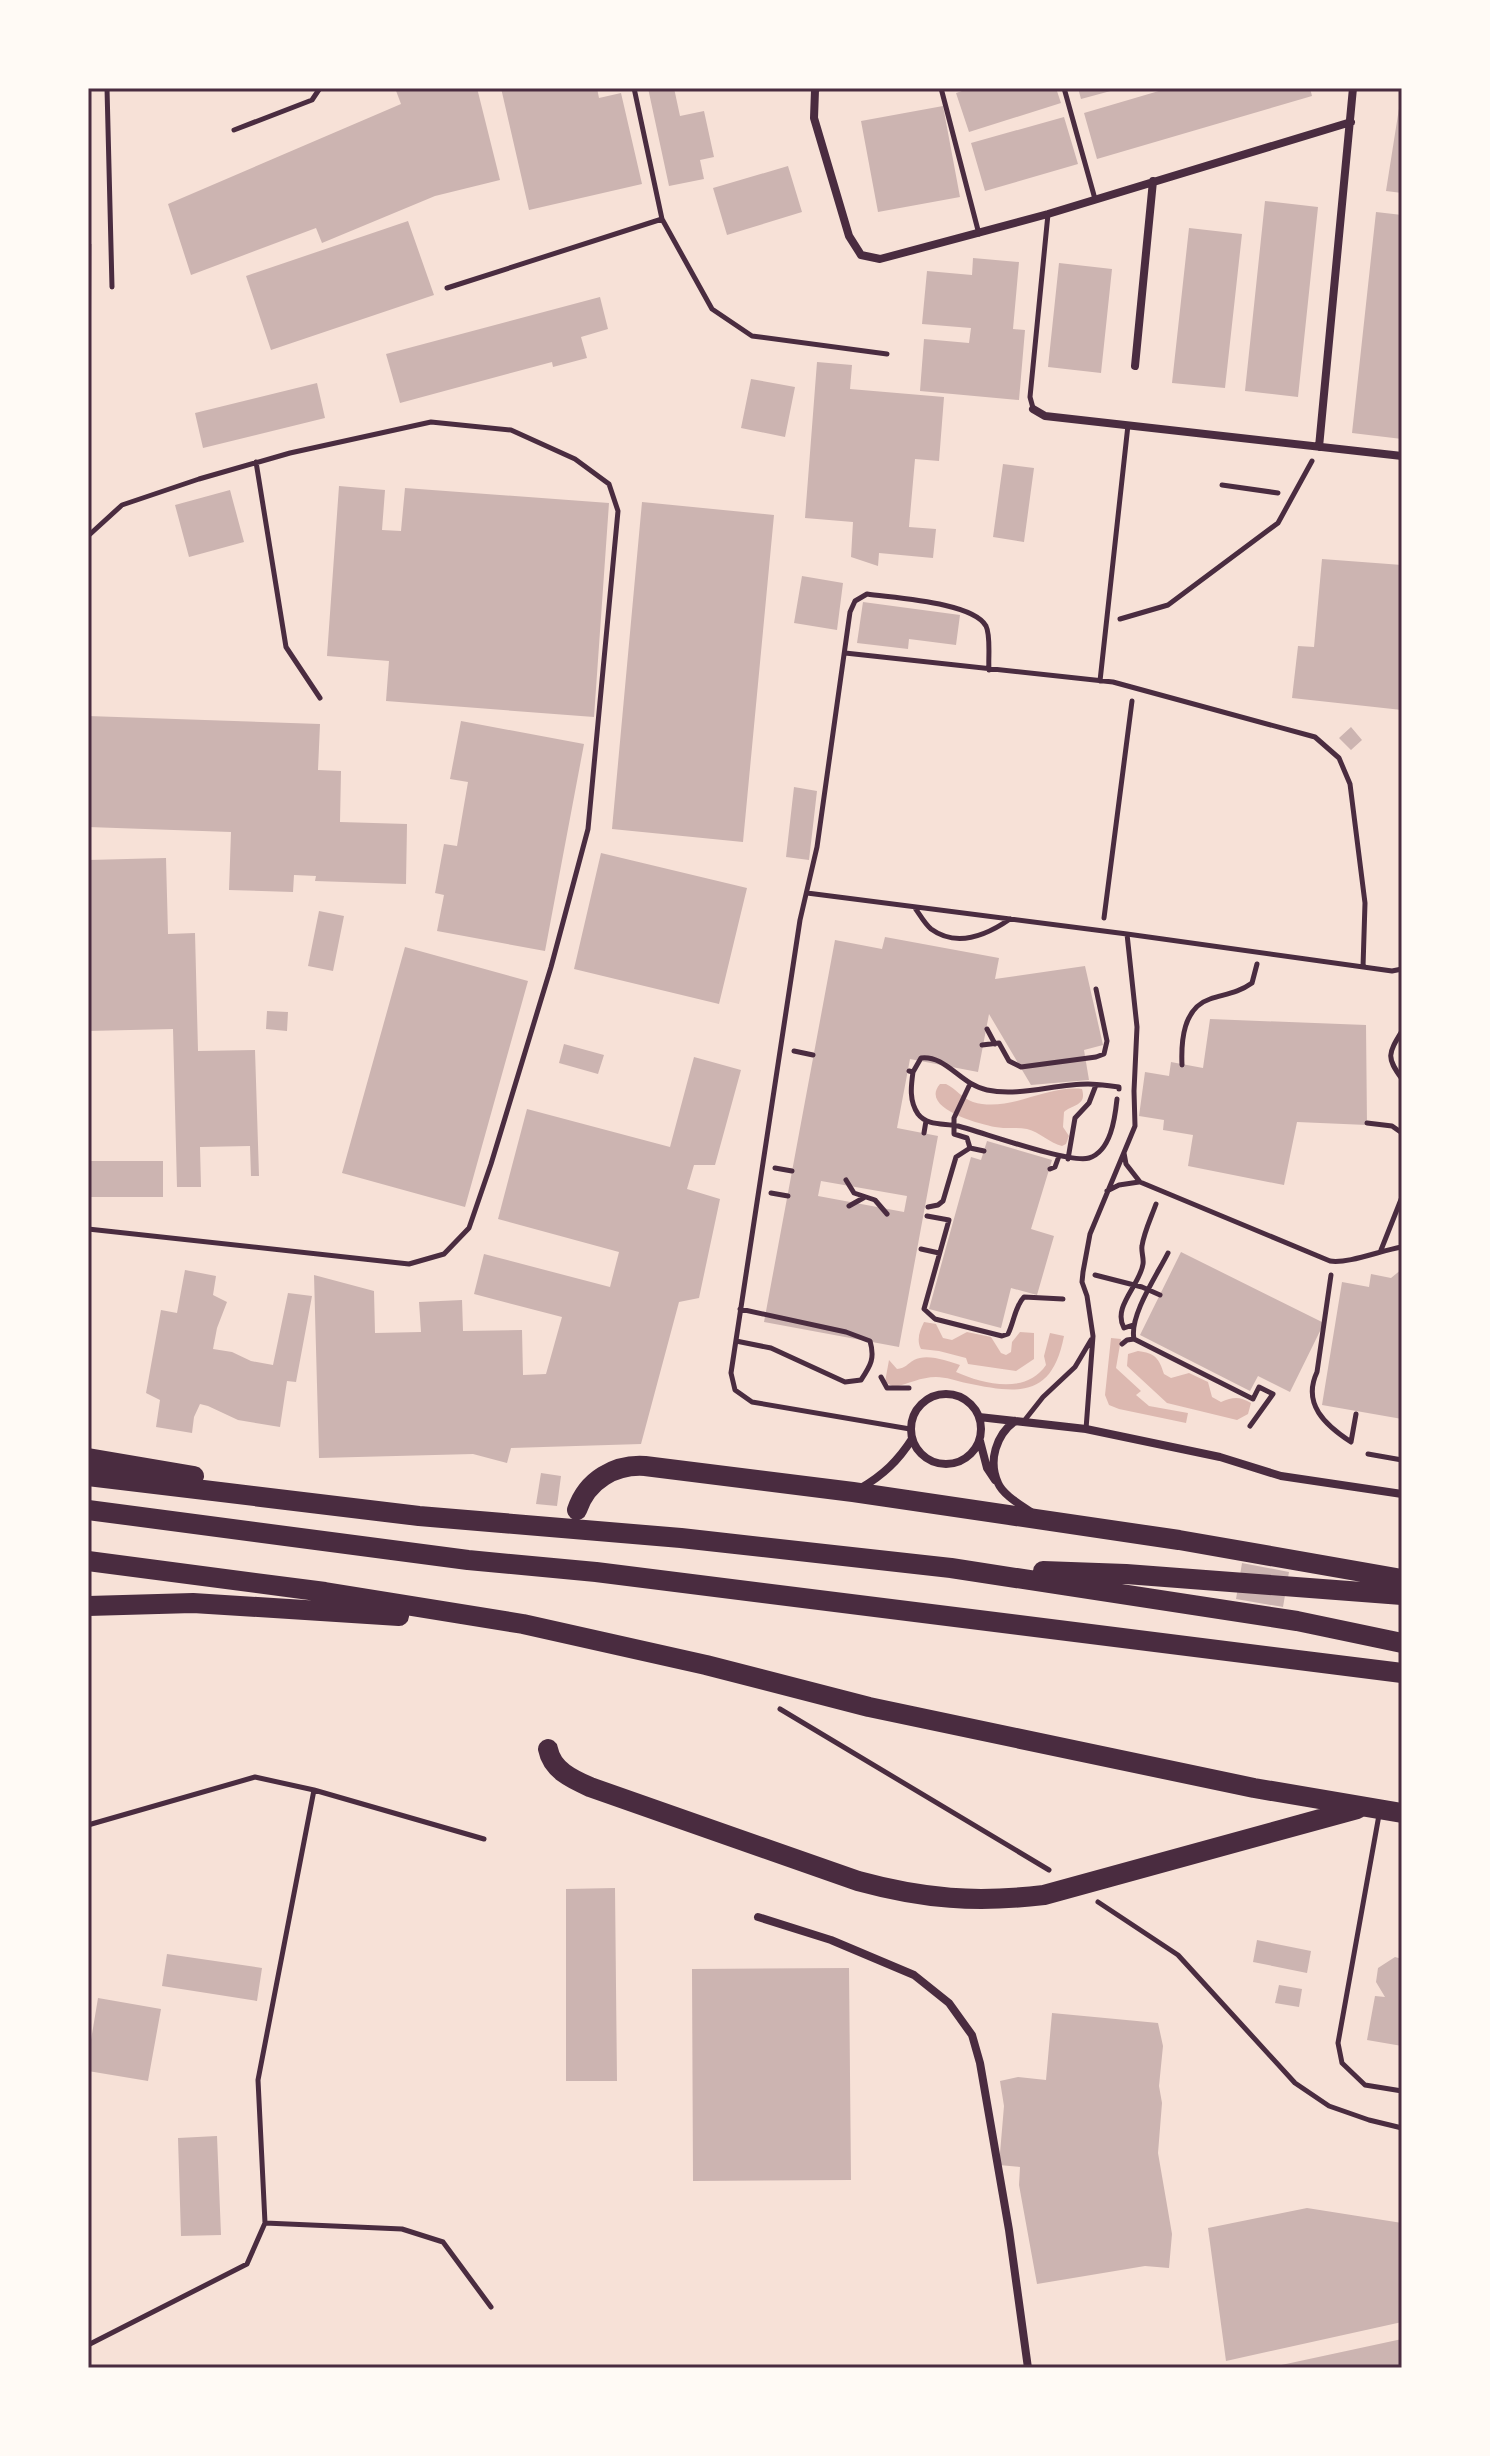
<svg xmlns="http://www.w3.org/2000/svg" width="1490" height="2456" viewBox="0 0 1490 2456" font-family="'Roboto Serif',serif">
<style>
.water{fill:#dcb8b0}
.building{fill:#ccb4b1;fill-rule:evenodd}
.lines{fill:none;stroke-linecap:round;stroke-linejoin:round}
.path{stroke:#4a2c40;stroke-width:5}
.service{stroke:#4a2c40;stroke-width:5}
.minor{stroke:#4a2c40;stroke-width:8}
.motorway{stroke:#4a2c40;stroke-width:20}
.neatline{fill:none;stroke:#4a2c40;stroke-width:3}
</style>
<rect width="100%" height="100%" fill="#f7e1d7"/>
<path class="water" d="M 940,1084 L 946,1084 C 956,1089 962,1098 973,1102 C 1009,1113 1046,1085 1082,1089 C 1087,1106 1073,1104 1064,1112 L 1063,1127 L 1069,1136 L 1066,1144 L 1062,1146 C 1049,1143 1040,1132 1027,1129 C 1017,1127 1006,1129 995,1127 C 979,1124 919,1108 940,1084 Z
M 924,1322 L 936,1324 L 943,1338 L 952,1340 L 967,1332 L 991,1337 L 1001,1353 L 1006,1355 L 1011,1352 L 1012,1342 L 1020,1332 L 1034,1333 L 1034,1359 L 1016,1371 L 968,1364 L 966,1358 L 939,1351 L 921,1349 C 916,1340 920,1330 924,1322 Z
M 1050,1333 L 1064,1336 C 1052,1398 1019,1394 966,1383 C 957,1381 946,1377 936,1377 C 921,1377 908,1384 894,1387 L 885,1382 L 889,1360 L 897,1369 C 906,1368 907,1364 914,1360 C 927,1353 947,1361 960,1365 L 956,1372 C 983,1384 1026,1395 1046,1365 L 1044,1356 Z
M 1111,1338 L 1121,1339 L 1116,1368 L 1141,1391 L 1136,1395 L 1149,1406 L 1188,1413 L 1186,1423 L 1119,1409 L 1109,1405 L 1105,1395 Z
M 1138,1351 C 1155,1353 1159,1358 1164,1374 L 1171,1378 L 1189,1373 L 1208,1382 L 1212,1397 L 1221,1402 C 1233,1397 1239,1396 1251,1403 L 1248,1414 L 1237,1420 L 1167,1403 L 1127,1366 L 1128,1354 Z"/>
<path class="building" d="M 395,88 L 477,88 L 500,180 L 435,196 L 322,243 L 316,228 L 191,275 L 168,204 L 401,104 Z
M 501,88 L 597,88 L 599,98 L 621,93 L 642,184 L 529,210 Z
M 648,88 L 674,88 L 680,116 L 704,111 L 714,157 L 700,160 L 704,179 L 669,186 Z
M 971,88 L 1056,88 L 1061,103 L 969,132 L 956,93 Z
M 1078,88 L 1118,88 L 1118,89 L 1081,99 Z
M 1169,88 L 1310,88 L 1312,96 L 1097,159 L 1084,113 Z
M 1400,102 L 1402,102 L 1402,193 L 1386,191 Z
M 943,106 L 960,197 L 878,212 L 861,121 Z
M 1064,117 L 1078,164 L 985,191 L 971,143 Z
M 788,166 L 802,212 L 727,235 L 713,188 Z
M 1265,201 L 1318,207 L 1298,397 L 1245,391 Z
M 1376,212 L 1402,215 L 1402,439 L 1352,433 Z
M 408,221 L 434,295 L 271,350 L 246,276 Z
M 1189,228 L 1242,234 L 1225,388 L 1172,383 Z
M 88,244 L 92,244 L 91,314 L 88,314 Z
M 973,258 L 1019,262 L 1013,329 L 1025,330 L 1019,400 L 920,391 L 924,339 L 969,343 L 971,328 L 922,324 L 927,271 L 972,275 Z
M 1059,263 L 1112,269 L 1101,373 L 1048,367 Z
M 600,297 L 608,329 L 581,337 L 587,358 L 553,367 L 552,362 L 400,403 L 386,354 Z
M 817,362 L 852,365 L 850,389 L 944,397 L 939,461 L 915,459 L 909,527 L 936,529 L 933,558 L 879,553 L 878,566 L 851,557 L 853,522 L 805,518 Z
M 751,379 L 795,387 L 785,437 L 741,428 Z
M 317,383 L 325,418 L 203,448 L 195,413 Z
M 1003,464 L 1034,468 L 1024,542 L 993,537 Z
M 339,486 L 385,490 L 382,530 L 401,531 L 405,488 L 609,503 L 594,717 L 386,701 L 389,661 L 327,656 Z
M 230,490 L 244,542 L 189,557 L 175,505 Z
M 642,502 L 774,515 L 743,842 L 612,829 Z
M 1322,559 L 1402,565 L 1402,710 L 1292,698 L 1298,646 L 1314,647 Z
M 802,576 L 843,583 L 837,630 L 794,623 Z
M 863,602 L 960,615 L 956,645 L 909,639 L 908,649 L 857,643 Z
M 88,716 L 320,724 L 318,770 L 341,771 L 340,822 L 407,824 L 406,884 L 315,881 L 316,876 L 294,875 L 293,892 L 229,890 L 231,832 L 88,827 Z
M 461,721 L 584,744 L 545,951 L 437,931 L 444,895 L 435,893 L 444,844 L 457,846 L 468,782 L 450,779 Z
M 1351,727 L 1362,740 L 1351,750 L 1339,738 Z
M 794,787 L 817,791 L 809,860 L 786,857 Z
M 601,853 L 747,888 L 719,1004 L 574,969 Z
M 166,858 L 168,934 L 195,933 L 198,1051 L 255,1050 L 259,1176 L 251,1176 L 250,1146 L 200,1147 L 201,1187 L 177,1187 L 173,1029 L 88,1031 L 88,860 Z
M 319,911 L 344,916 L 333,971 L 308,966 Z
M 885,937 L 999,958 L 995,979 L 1085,966 L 1103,1045 L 1084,1050 L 1089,1080 L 1031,1085 L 989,1014 L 978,1072 L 910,1059 L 897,1128 L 938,1136 L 899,1347 L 764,1322 L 835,940 L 882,949 ZM 821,1181 L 907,1196 L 904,1212 L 818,1196 Z
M 405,947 L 528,981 L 465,1207 L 342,1173 Z
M 267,1011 L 288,1012 L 287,1031 L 266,1029 Z
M 1210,1019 L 1366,1025 L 1367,1125 L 1297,1122 L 1284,1185 L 1188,1166 L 1193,1135 L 1163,1130 L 1164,1120 L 1139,1116 L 1145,1072 L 1169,1076 L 1171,1062 L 1203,1068 Z
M 564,1044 L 604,1055 L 598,1074 L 559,1063 Z
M 694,1057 L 741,1070 L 715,1165 L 694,1165 L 687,1189 L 720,1199 L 699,1298 L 679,1302 L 641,1444 L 511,1448 L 507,1463 L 473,1454 L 319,1458 L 314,1275 L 374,1291 L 375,1333 L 421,1332 L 419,1302 L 462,1300 L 463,1331 L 522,1330 L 523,1375 L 546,1374 L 562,1317 L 474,1294 L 484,1254 L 610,1287 L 619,1252 L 498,1219 L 527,1109 L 670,1147 Z
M 987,1141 L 1052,1160 L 1031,1229 L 1054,1236 L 1037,1295 L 1011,1288 L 1001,1328 L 929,1309 L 971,1157 L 981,1160 Z
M 88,1161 L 163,1161 L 163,1197 L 88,1197 Z
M 1181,1252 L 1324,1323 L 1290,1392 L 1258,1376 L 1250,1391 L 1140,1335 Z
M 1402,1269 L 1402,1419 L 1322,1405 L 1342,1282 L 1369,1287 L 1371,1274 L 1391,1278 Z
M 185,1270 L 216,1276 L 213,1295 L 227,1302 L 217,1328 L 213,1349 L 232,1352 L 251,1361 L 273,1365 L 288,1293 L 312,1296 L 296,1382 L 287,1381 L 280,1427 L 238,1420 L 208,1406 L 200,1404 L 194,1417 L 192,1433 L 156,1427 L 160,1400 L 146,1393 L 161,1310 L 177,1313 Z
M 541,1473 L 561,1476 L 557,1506 L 536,1504 Z
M 1242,1563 L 1289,1572 L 1283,1607 L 1236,1599 Z
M 615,1888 L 617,2081 L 566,2081 L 566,1889 Z
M 1257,1940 L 1311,1951 L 1307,1973 L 1253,1962 Z
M 167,1954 L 262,1968 L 257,2001 L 162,1986 Z
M 1395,1957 L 1402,1959 L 1402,2046 L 1367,2040 L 1375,1996 L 1385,1997 L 1376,1982 L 1378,1968 Z
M 849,1968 L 851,2180 L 693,2181 L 692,1969 Z
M 1279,1985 L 1302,1989 L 1299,2007 L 1275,2003 Z
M 98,1998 L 161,2009 L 148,2081 L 88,2071 L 88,2058 Z
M 1052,2013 L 1158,2023 L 1163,2046 L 1159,2086 L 1162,2103 L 1158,2153 L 1172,2234 L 1169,2268 L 1145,2266 L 1037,2284 L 1019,2185 L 1020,2167 L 999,2165 L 1004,2106 L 1000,2081 L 1018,2077 L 1046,2080 Z
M 217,2136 L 221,2235 L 181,2236 L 178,2138 Z
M 1307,2208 L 1402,2223 L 1402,2322 L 1226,2361 L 1208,2228 Z
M 1402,2339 L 1402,2368 L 1272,2368 L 1272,2367 Z"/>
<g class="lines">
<path class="path" d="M 1222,485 L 1278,493
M 1120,619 L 1168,605 L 1278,523 L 1312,461
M 1104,918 L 1132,701
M 987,1029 L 995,1044
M 1402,1031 C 1388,1054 1386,1057 1402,1079
M 982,1045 L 999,1043 L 1009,1061 L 1021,1067 L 1096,1057 L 1104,1054 L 1107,1041 L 1096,989
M 794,1051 L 813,1055
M 1182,1065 C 1181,1041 1183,1008 1210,999 C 1225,994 1238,993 1252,983 L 1257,964
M 909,1071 L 913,1072 L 921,1058 C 946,1055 961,1085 987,1090 C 1019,1097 1055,1084 1088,1084 C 1098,1084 1109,1086 1119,1087 L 1119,1089
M 913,1072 C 911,1086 909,1101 918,1114 C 927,1126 944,1123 958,1126 C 982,1132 1070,1164 1089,1158 C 1111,1151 1115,1118 1117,1099
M 970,1084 L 954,1118 L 954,1134 L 967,1138 L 970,1148
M 1367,1123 L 1392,1126 L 1402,1133
M 924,1133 L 926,1121
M 1068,1159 L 1075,1118 L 1089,1103 L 1096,1085
M 775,1168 L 792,1171
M 1050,1169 L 1055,1167 L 1059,1156
M 846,1180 L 854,1193 L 875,1200 L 887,1214
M 771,1193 L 788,1196
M 849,1206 L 865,1197
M 928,1207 L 938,1205 L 943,1201 L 956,1157 L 970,1148 L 984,1151
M 927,1216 L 949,1220 L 924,1309 L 935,1319 L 1002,1336 L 1008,1334 C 1014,1322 1015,1306 1024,1297 L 1063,1299
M 921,1249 L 939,1253
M 1168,1253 C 1157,1275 1129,1316 1134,1339 L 1253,1399 L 1259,1387 L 1273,1394 L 1250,1426
M 1095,1275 L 1142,1287 L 1160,1295
M 1331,1275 L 1317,1372 C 1302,1404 1325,1425 1351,1442 L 1356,1414
M 1133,1325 L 1124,1328 C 1112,1307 1140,1285 1143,1264 C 1144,1258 1141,1252 1142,1246 C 1144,1232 1151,1218 1156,1204
M 1122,1344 L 1127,1340 L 1134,1339
M 881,1377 L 887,1388 L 909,1388
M 780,1709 L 1049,1870
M 1098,1902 L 1178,1955 L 1295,2083 L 1329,2106 L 1369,2120 L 1402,2128"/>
<path class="service" d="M 107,88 L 112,287
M 634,88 L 662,219 L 712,309 L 752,336 L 887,354
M 941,88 L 979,234
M 1064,88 L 1095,199
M 234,130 L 312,100 L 320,88
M 447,288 L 662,219
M 1033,408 L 1030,397 L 1048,214
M 256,462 L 286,647 L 320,698
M 88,536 L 122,505 L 199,479 L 290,453 L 431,422 L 511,430 L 575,459 L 609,484 L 618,511 L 588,829 L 551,967 L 491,1164 L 469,1228 L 444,1254 L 409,1264 L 88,1229
M 845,653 L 1113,682 L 1315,737 L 1339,758 L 1350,784 L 1365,903 L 1363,967
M 1100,681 L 1128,425
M 807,893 L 1127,934 L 1392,971 L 1402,969
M 915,908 C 920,915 925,924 931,929 C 957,948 987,935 1010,919
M 1124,1153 L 1126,1164 L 1140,1182 L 1330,1261 C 1348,1264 1382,1250 1402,1247
M 1107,1191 L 1119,1185 L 1139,1182
M 1381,1250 L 1402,1197
M 736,1341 L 771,1348 L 845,1382 L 861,1380 C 871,1365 875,1358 870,1341 L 846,1332 L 740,1309
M 1024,1421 L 1043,1397 L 1075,1367 L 1091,1340
M 910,1429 L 752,1402 L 735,1390 L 731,1373 L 800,920 L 817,847 L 850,612 L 855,601 L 867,594 C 893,598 973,602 986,626 C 991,636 988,658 989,670
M 1086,1429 L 1093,1336 L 1087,1296 L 1082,1282 L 1083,1272 L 1090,1234 L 1135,1126 L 1134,1091 L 1137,1027 L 1127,934
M 1368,1454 L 1402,1460
M 1379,1815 L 1338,2043 L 1342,2063 L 1365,2085 L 1402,2091
M 88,1825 L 255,1777 L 314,1790
M 265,2223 L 402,2229 L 443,2242 L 491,2307
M 88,2345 L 247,2264 L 265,2223 L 258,2080 L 314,1790 L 484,1839"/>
<path class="minor" d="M 817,88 L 815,90 L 814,118 L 849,236 L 861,255 L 880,259 L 1048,214 L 1351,122
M 1135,366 L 1153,181
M 1033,409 L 1045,416 L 1402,456
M 1319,447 L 1353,88
M911 1429a35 35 0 1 1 70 0a35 35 0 1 1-70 0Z
M 979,1417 L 1086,1429 L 1220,1457 L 1281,1476 L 1402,1494
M 1015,1421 C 996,1435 988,1461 998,1483 C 1003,1495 1021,1505 1031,1512
M 980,1441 L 987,1468 L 995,1480
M 861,1488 C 883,1475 898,1461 912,1439
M 758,1917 L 831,1940 L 914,1975 L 949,2003 L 972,2035 L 980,2063 L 1009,2230 L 1028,2368"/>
<path class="motorway" d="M 88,1458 L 194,1476
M 88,1476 L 419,1516 L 681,1538 L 951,1568 L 1297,1621 L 1402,1643
M 88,1510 L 468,1560 L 596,1572 L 1402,1673
M 577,1510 C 587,1480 615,1464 645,1466 L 853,1492 L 1179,1540 L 1402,1579
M 88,1561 L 325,1592 L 523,1624 L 706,1665 L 869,1707 L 1254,1788 L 1402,1813
M 1043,1571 L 1126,1574 L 1402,1595
M 88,1606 L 193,1603 L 399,1616
M 548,1749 C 552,1770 572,1779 590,1787 L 858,1881 C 924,1899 976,1903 1044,1895 L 1357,1809"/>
</g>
<rect width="1490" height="2456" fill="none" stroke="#fffaf5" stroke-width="180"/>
<rect x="90" y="90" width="1310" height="2276" class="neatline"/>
</svg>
